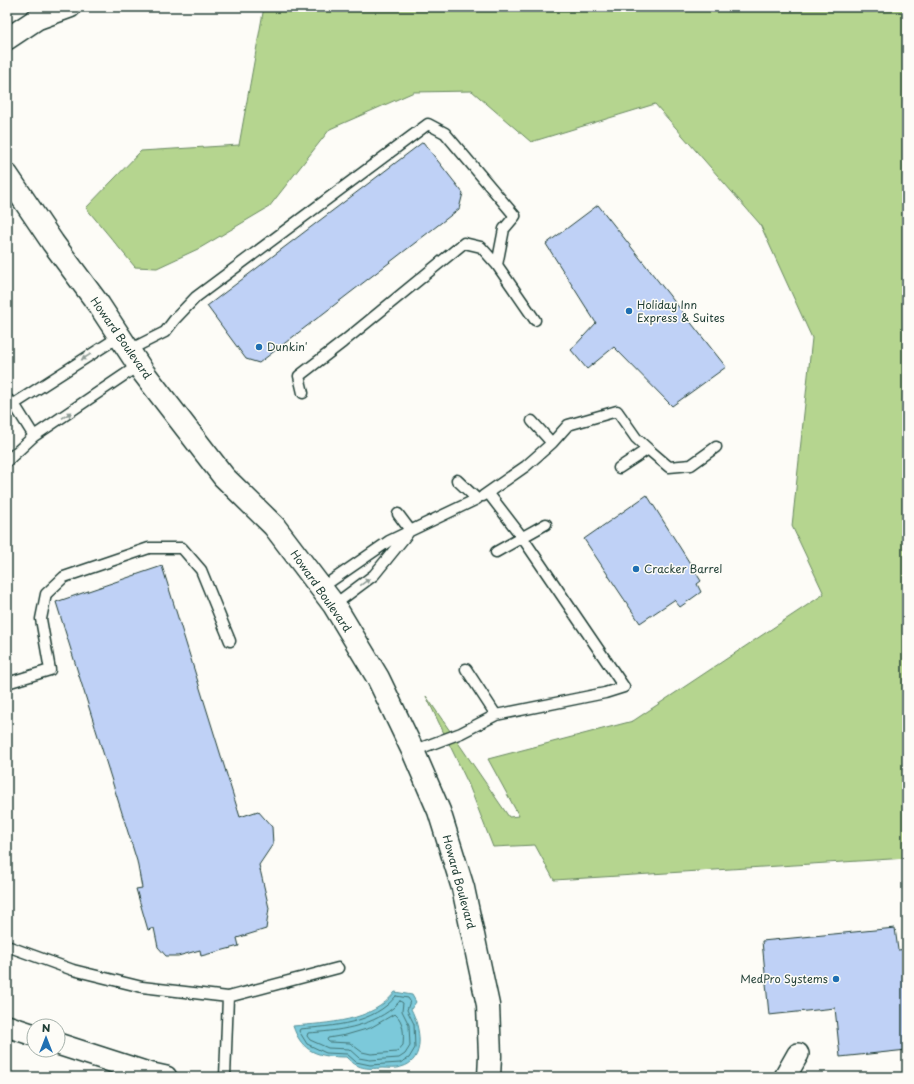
<svg xmlns="http://www.w3.org/2000/svg" width="914" height="1084" viewBox="0 0 914 1084" font-family="'Playpen Sans',sans-serif">
<style>
.green{fill:#b5d58f;stroke:#6a8962}
.water{fill:#7bc9da;stroke:#569198}
.lines{fill:none;stroke-linecap:round;stroke-linejoin:round}
.shore{stroke:#447576;stroke-width:1}
.building{fill:#bfd1f6;stroke:#1f3d34}
.lane-casing{stroke:#1f3d34;stroke-width:13}
.street-casing{stroke:#1f3d34;stroke-width:24}
.secondary-casing{stroke:#1f3d34;stroke-width:25}
.lane{stroke:#fdfcf7;stroke-width:10}
.street{stroke:#fdfcf7;stroke-width:21}
.secondary{stroke:#fdfcf7;stroke-width:22}
.oneway{fill:#8e9c96}
.poi-dot{fill:#1f6fb2;stroke:#fdfcf7;stroke-width:1.5}
.labels{text-anchor:middle;stroke-width:3;stroke-linejoin:round;paint-order:stroke}
.poi-label{font-size:11px;fill:#1f3d34;stroke:#fdfcf7;text-anchor:start}
.street-label{font-size:11px;fill:#1f3d34;stroke:#fdfcf7}
</style>
<rect width="100%" height="100%" fill="#fdfcf7"/>
<filter id="ink" filterUnits="userSpaceOnUse"><feTurbulence type="fractalNoise" baseFrequency=".025" numOctaves="2"/><feDisplacementMap in="SourceGraphic" scale="8" xChannelSelector="R" yChannelSelector="G"/><feConvolveMatrix kernelMatrix="1 2 1 2 8 2 1 2 1" color-interpolation-filters="sRGB"/></filter>
<g filter="url(#ink)">
<path class="green" d="M 264,7 L 907,7 L 907,858 L 554,880 L 535,845 L 493,847 L 468,783 L 426,696 L 509,817 L 519,816 L 488,759 L 633,721 L 824,594 L 792,526 L 812,338 L 760,224 L 655,104 L 531,142 L 472,91 L 414,92 L 330,129 L 269,207 L 200,248 L 157,268 L 135,267 L 86,208 L 141,151 L 239,145 Z"/>
<path class="water" d="M 395,992 L 412,995 L 416,1002 L 411,1009 C 420,1026 427,1061 401,1067 C 395,1069 388,1068 382,1068 C 366,1069 358,1069 346,1057 C 319,1057 302,1053 293,1026 C 328,1023 372,1022 395,992 Z"/>
<g class="lines">
<path class="shore" d="M 396,996 L 408,998 L 410,1001 L 407,1010 L 414,1024 L 415,1048 L 409,1058 L 400,1063 L 370,1065 L 356,1062 L 347,1054 L 326,1053 L 307,1044 L 299,1031 L 300,1029 C 333,1026 374,1024 396,996 Z
M 400,1001 L 403,1003 L 402,1011 L 409,1025 L 410,1046 L 405,1054 L 399,1058 L 370,1060 L 359,1058 L 349,1049 L 328,1048 L 310,1040 L 307,1036 L 308,1033 C 338,1031 369,1027 393,1008 C 396,1006 397,1003 400,1001 Z
M 395,1014 C 404,1021 404,1034 403,1045 L 397,1052 L 371,1054 L 362,1052 L 350,1043 L 329,1042 L 327,1040 L 328,1038 L 346,1035 L 370,1028 Z"/>
</g>
<path class="building" d="M 423,142 L 463,193 L 459,209 L 259,363 L 246,359 L 207,306 Z
M 598,205 L 726,367 L 672,406 L 614,347 L 587,369 L 571,350 L 596,323 L 546,244 Z
M 647,495 L 701,581 L 697,584 L 701,592 L 680,607 L 674,600 L 640,623 L 584,539 Z
M 162,566 L 240,817 L 258,811 L 272,827 L 273,844 L 259,865 L 269,908 L 266,929 L 237,938 L 239,946 L 201,956 L 200,950 L 178,956 L 166,956 L 158,947 L 154,928 L 148,930 L 136,889 L 142,888 L 137,861 L 56,602 Z
M 895,928 L 898,950 L 907,949 L 907,1050 L 840,1057 L 835,1008 L 769,1015 L 762,941 Z"/>
<g class="lines">
<g class="lane-casing">
<path id="lane" d="M 129,350 L 165,332 L 175,319 L 196,297 L 428,124 L 445,133 L 515,216 L 504,229 L 497,265
M 303,393 L 299,376 L 343,342 L 464,243 L 481,247 L 497,265 L 535,320
M 7,399 L 14,404 L 34,436 L 7,461
M 14,404 L 120,336
M 34,436 L 139,365
M 552,443 L 568,425 L 617,411 L 636,438 L 648,449 L 619,468
M 648,449 L 669,467 L 691,465 L 716,447
M 483,496 L 526,466 L 552,443 L 532,421
M 398,514 L 410,530
M 496,552 L 546,524
M 321,588 L 389,541 L 477,499 L 457,480
M 334,605 L 374,575 L 408,533
M 466,669 L 496,715
M 7,683 L 50,670 L 41,619 L 46,594 L 64,577 L 149,548 L 182,548 L 201,570 L 230,641
M 413,751 L 461,733 L 496,715 L 605,693 L 624,687 L 522,537 L 489,494
M 7,946 L 73,970 L 142,987 L 228,997 L 338,968
M 225,1077 L 228,997"/>
</g>
<g class="street-casing">
<path id="street" d="M 37,19 L 70,7
M 7,39 L 37,19 L 46,7
M 7,1026 L 34,1035
M 58,1044 L 148,1073 L 166,1077
M 785,1077 L 798,1054"/>
</g>
<g class="secondary-casing">
<path id="secondary" d="M 7,175 L 53,243 L 99,305 L 143,372 L 224,477 L 274,526 L 334,605 L 378,678 L 413,751 L 439,811 L 463,888 L 488,1005 L 490,1056 L 489,1077"/>
</g>
<use href="#lane" class="lane"/>
<use href="#street" class="street"/>
<use href="#secondary" class="secondary"/>
</g>
<defs><path id="oneway-solid" d="M-6-.8H1V-3.2L6.5 0L1 3.2V.8H-6Z"/></defs>
<g class="oneway">
<use href="#oneway-solid" transform="translate(86 357) rotate(148)"/>
<use href="#oneway-solid" transform="translate(67 415) rotate(-33)"/>
<use href="#oneway-solid" transform="translate(365 582) rotate(-36)"/>
</g>
</g>
<g class="poi-dot">
<circle cx="629" cy="311" r="4"/>
<circle cx="259" cy="347" r="4"/>
<circle cx="636" cy="569" r="4"/>
<circle cx="836" cy="979" r="4"/>
</g>
<g class="labels">
<g class="poi-label">
<text x="637" y="309">Holiday Inn<tspan x="637" dy="13">Express &amp; Suites</tspan></text>
<text x="267" y="351">Dunkin'</text>
<text x="644" y="573">Cracker Barrel</text>
<text x="828" y="983" text-anchor="end">MedPro Systems</text>
</g>
<g class="street-label">
<text transform="translate(121 338) rotate(55)" y="4">Howard Boulevard</text>
<text transform="translate(321 591) rotate(55)" y="4">Howard Boulevard</text>
<text transform="translate(459 882) rotate(75)" y="4">Howard Boulevard</text>
</g>
</g>
<rect width="914" height="1084" fill="none" stroke="#fdfcf7" stroke-width="24"/>
<rect x="12" y="12" width="890" height="1060" fill="none" stroke="#1f3d34" stroke-width="1.5" filter="url(#ink)"/>
<g transform="translate(46 1038)"><circle r="19" fill="#fdfcf7" stroke="#a4b0a9"/>
<path d="M0-3L7 15L0 10L-7 15Z" fill="#1f6fb2"/>
<text y="-6" font-size="11" font-weight="bold" text-anchor="middle" fill="#1f3d34">N</text>
</g>
</svg>
